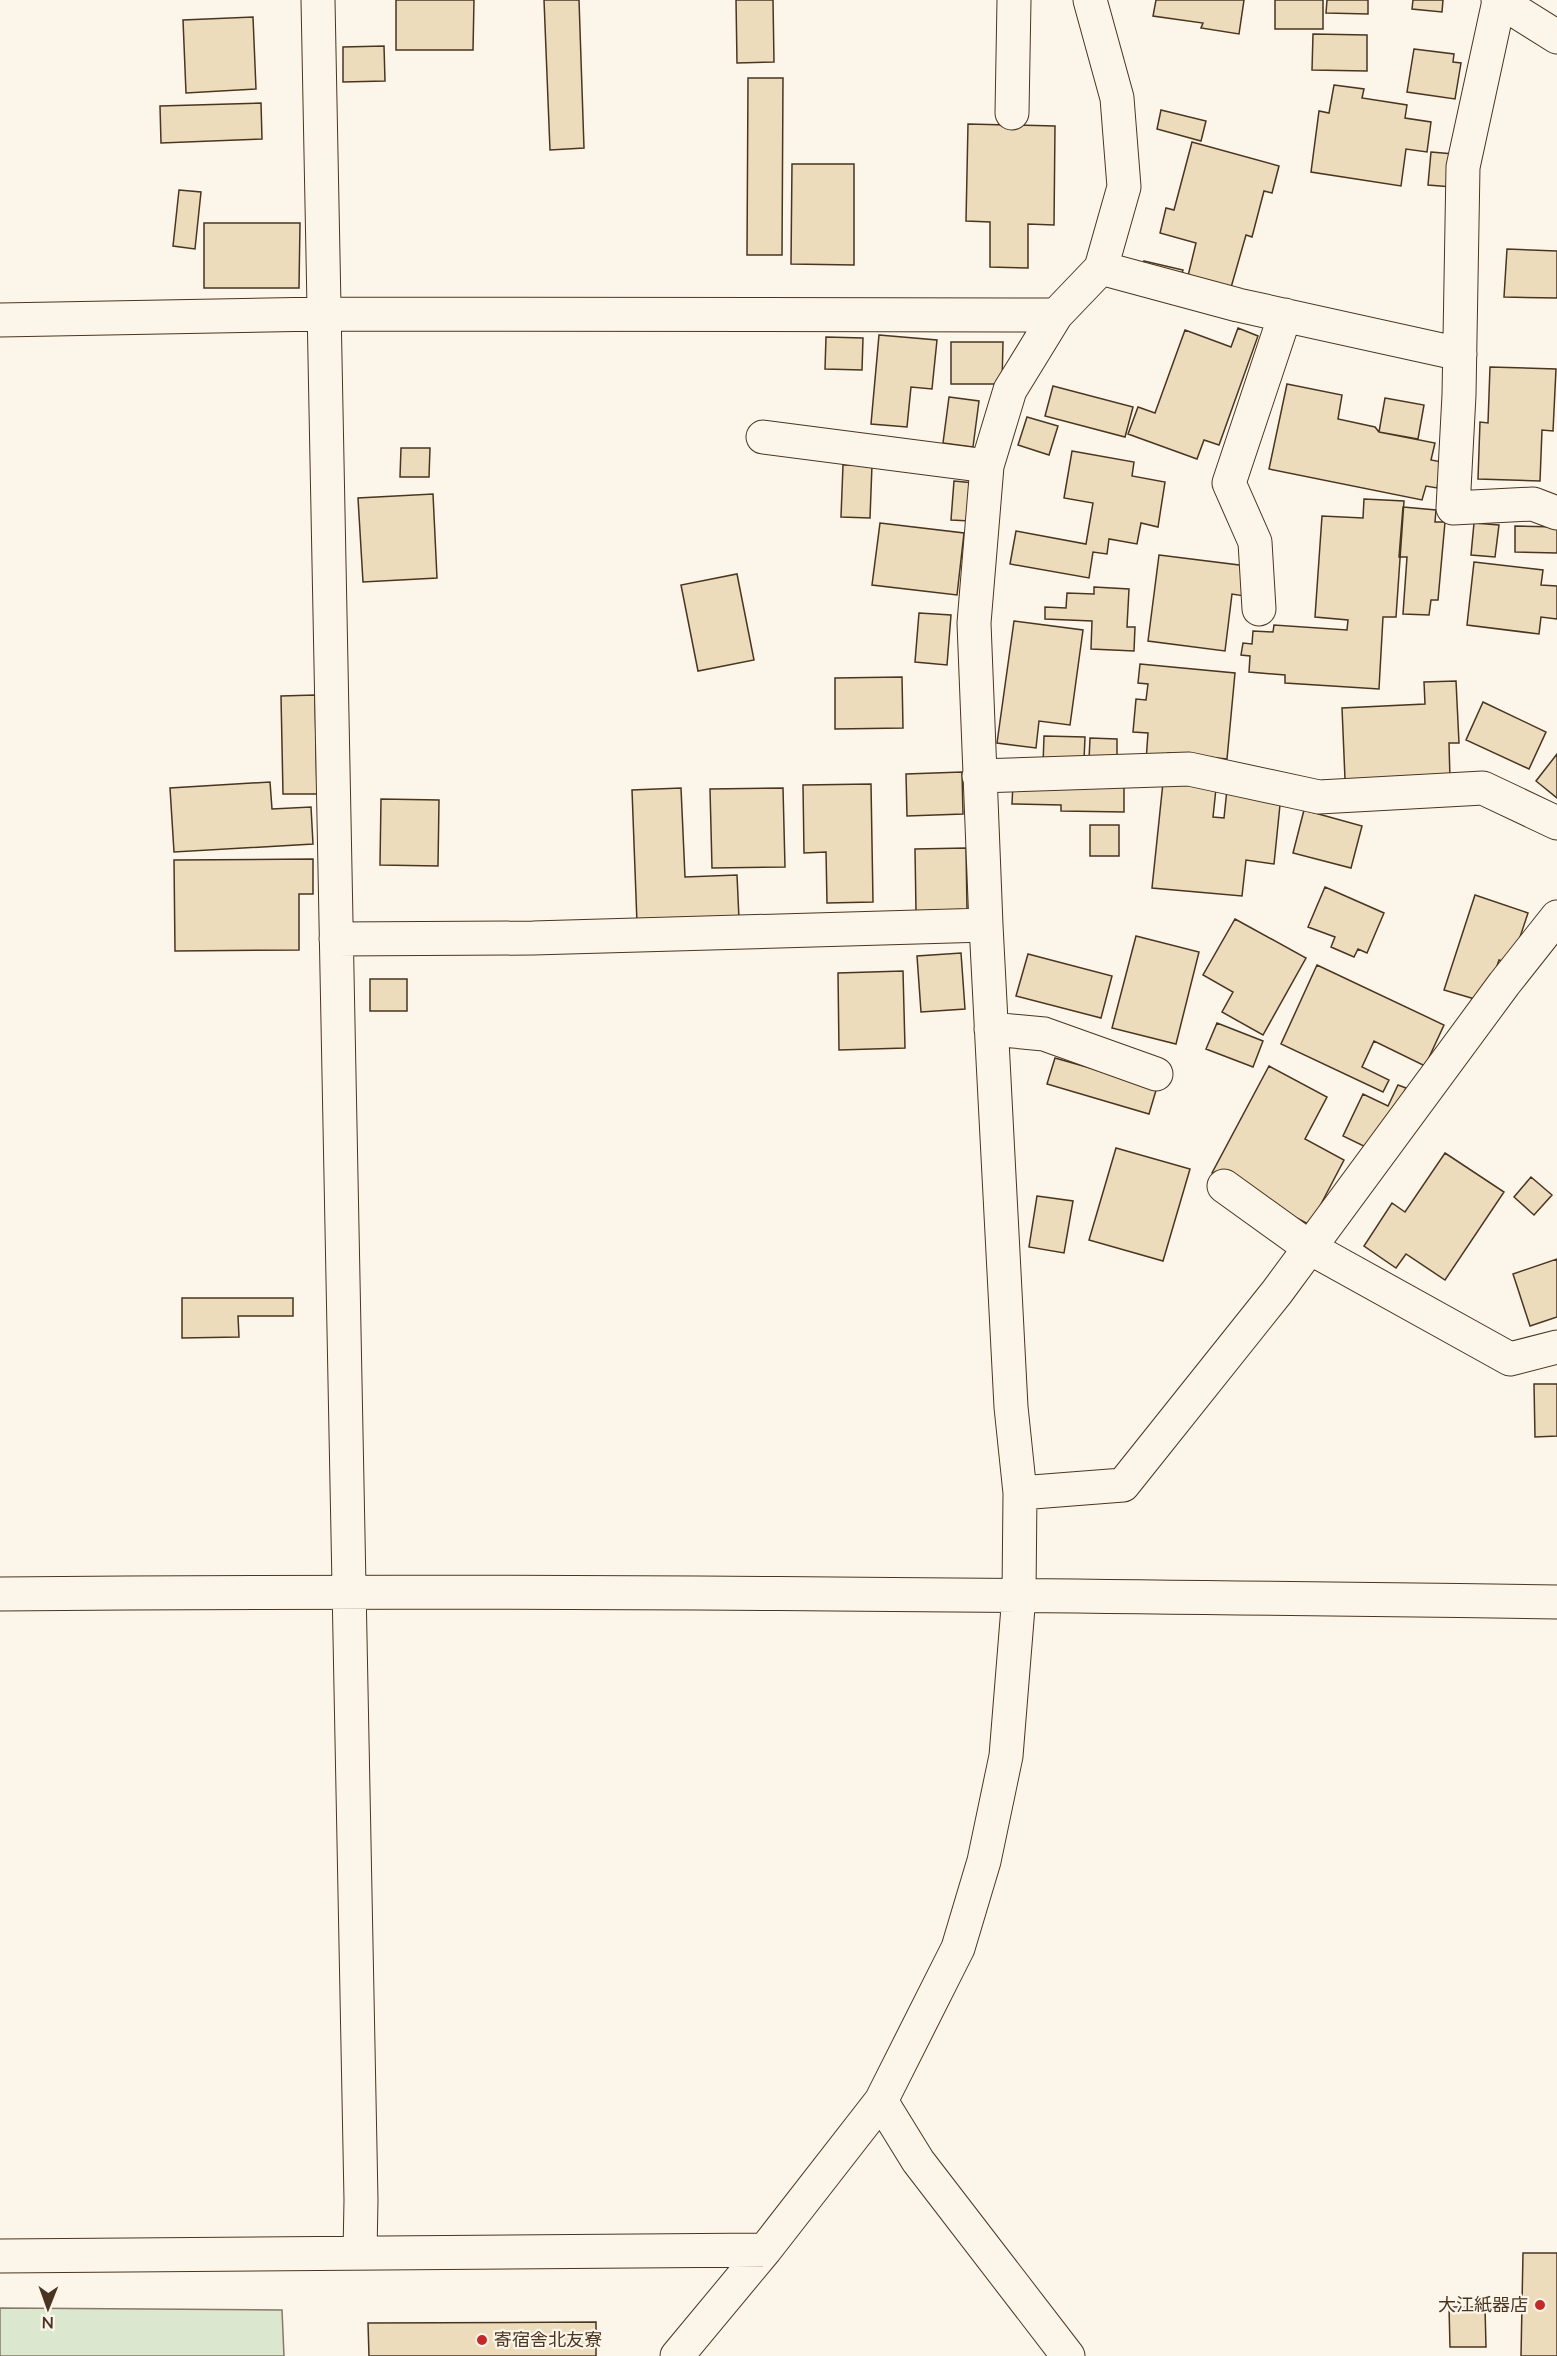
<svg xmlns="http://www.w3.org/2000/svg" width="1557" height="2356" viewBox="0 0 1557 2356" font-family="Lato,'Noto Sans JP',sans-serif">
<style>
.green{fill:#dce7d0;stroke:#887966;stroke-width:1.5}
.building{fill:#ecdcbc;stroke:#4a3520;stroke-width:1.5}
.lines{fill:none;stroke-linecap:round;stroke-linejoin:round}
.minor-casing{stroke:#4a3520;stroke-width:35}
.minor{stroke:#fbf6e9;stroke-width:33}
.poi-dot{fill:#c62828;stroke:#fbf6e9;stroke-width:2}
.labels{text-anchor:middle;stroke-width:4.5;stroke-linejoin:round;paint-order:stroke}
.poi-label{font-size:18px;fill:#4a3520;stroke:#fbf6e9;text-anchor:end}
</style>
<rect width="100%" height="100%" fill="#fbf6e9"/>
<path class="green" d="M 0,2308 L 282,2310 L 284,2356 L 0,2356 Z"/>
<path class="building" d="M 396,0 L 474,0 L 473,50 L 396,50 Z
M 544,0 L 579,0 L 584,148 L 550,150 Z
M 736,0 L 773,0 L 774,62 L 737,63 Z
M 1156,0 L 1244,0 L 1239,34 L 1201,28 L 1203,23 L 1153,16 Z
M 1275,0 L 1323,0 L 1323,29 L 1275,29 Z
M 1327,0 L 1368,0 L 1368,14 L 1326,13 Z
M 1413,0 L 1443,0 L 1442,12 L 1412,9 Z
M 253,17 L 256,89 L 186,93 L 183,20 Z
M 1313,34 L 1367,35 L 1367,71 L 1312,70 Z
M 384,46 L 385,81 L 343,82 L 343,47 Z
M 1414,49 L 1454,54 L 1453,62 L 1461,63 L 1455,99 L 1407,92 Z
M 748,78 L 783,78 L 782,255 L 747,255 Z
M 1334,85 L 1364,89 L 1362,98 L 1407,105 L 1405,118 L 1431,122 L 1427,152 L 1406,149 L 1401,186 L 1311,172 L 1319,111 L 1329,113 Z
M 261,103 L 262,139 L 161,143 L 160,106 Z
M 1161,110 L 1206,121 L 1201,141 L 1157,129 Z
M 968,124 L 1055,126 L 1054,225 L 1028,224 L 1028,268 L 990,267 L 990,222 L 966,221 Z
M 1192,142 L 1279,166 L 1272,193 L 1264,191 L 1252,237 L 1246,235 L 1230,291 L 1187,280 L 1196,243 L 1160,233 L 1166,208 L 1174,210 Z
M 1431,152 L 1454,154 L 1452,187 L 1428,185 Z
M 792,164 L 854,164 L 854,265 L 791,264 Z
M 179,190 L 201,192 L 195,249 L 173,246 Z
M 204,223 L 300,223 L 299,288 L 204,288 Z
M 1507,249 L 1557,251 L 1557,298 L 1504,297 Z
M 1144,261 L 1183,270 L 1180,279 L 1142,270 Z
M 1238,328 L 1258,336 L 1219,445 L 1204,440 L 1197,459 L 1128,434 L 1138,407 L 1155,413 L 1185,330 L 1231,347 Z
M 879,335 L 937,340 L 932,389 L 911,387 L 907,427 L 871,424 Z
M 826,337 L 863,338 L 862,370 L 825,369 Z
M 951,342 L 1003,342 L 1002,384 L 951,384 Z
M 1490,367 L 1556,369 L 1553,431 L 1542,430 L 1540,481 L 1478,479 L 1480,422 L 1488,423 Z
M 1287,384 L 1342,395 L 1338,419 L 1375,427 L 1379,432 L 1435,443 L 1431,460 L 1442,462 L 1437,488 L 1426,486 L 1422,500 L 1269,469 Z
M 1053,386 L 1133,407 L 1125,437 L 1045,416 Z
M 949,397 L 979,401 L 973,447 L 943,443 Z
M 1385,398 L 1424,405 L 1418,439 L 1379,432 Z
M 1027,417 L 1058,426 L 1049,455 L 1018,445 Z
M 401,448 L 430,448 L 429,477 L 400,477 Z
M 1072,451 L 1134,462 L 1132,476 L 1165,482 L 1158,527 L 1141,523 L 1137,544 L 1109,539 L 1107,554 L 1093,552 L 1089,578 L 1010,564 L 1016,531 L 1086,544 L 1093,503 L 1064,498 Z
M 843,465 L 872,465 L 870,518 L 841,517 Z
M 954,481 L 974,483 L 970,521 L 951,520 Z
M 433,494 L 437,578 L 363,582 L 358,498 Z
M 1364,499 L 1404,501 L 1396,617 L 1383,617 L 1379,689 L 1285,683 L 1285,675 L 1249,672 L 1250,656 L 1241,655 L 1243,643 L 1252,644 L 1253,631 L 1273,632 L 1274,625 L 1347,630 L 1348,620 L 1315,617 L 1322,516 L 1363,518 Z
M 1403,507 L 1436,510 L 1435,522 L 1445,522 L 1438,600 L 1431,600 L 1429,615 L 1403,614 L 1407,557 L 1399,557 Z
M 880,523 L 964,533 L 957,595 L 872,585 Z
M 1474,523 L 1499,525 L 1495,557 L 1471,555 Z
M 1515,526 L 1557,527 L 1557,553 L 1515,552 Z
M 1159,555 L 1255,567 L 1251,597 L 1232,594 L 1225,651 L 1148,641 Z
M 1474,562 L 1543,570 L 1541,585 L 1557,586 L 1557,619 L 1541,617 L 1539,634 L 1467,625 Z
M 737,574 L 754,660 L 698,671 L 681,585 Z
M 1094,587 L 1129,589 L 1127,627 L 1135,627 L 1134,651 L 1091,649 L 1092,621 L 1045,619 L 1045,607 L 1066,608 L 1067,593 L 1094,594 Z
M 919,613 L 951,615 L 947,665 L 915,662 Z
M 1014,621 L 1083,630 L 1070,725 L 1039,721 L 1036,748 L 997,743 Z
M 1140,664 L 1235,673 L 1227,759 L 1168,753 L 1167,763 L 1146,761 L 1148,733 L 1133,732 L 1136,699 L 1146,700 L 1148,684 L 1138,683 Z
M 902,677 L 903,728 L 835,729 L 835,678 Z
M 1456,681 L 1459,743 L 1449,743 L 1450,779 L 1345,779 L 1342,708 L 1425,704 L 1424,682 Z
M 315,695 L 317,794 L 283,794 L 281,696 Z
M 1483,702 L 1546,732 L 1529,769 L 1466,740 Z
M 1044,736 L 1085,737 L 1084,760 L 1043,765 Z
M 1090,738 L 1117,739 L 1117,760 L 1089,760 Z
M 1557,754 L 1557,798 L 1536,781 Z
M 962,772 L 963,814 L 907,816 L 906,774 Z
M 1164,773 L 1217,779 L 1213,817 L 1224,818 L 1227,789 L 1281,795 L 1274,864 L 1246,860 L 1242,896 L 1152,888 Z
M 270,782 L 272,809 L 311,807 L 313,844 L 174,852 L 170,788 Z
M 1013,783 L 1124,785 L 1124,812 L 1061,811 L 1061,805 L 1012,804 Z
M 871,784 L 873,902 L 827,903 L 826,852 L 804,853 L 803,785 Z
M 681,788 L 685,877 L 737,875 L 739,919 L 637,923 L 632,790 Z
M 783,788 L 785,867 L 712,868 L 710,789 Z
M 381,799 L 439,800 L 438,866 L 380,865 Z
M 1304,810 L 1362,826 L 1351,868 L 1293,853 Z
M 1090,825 L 1119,825 L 1119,856 L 1090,856 Z
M 966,848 L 967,910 L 916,911 L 915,849 Z
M 313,859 L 313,894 L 299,894 L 299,950 L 175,951 L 174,860 Z
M 1325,887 L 1384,913 L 1367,953 L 1358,949 L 1354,957 L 1331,947 L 1335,937 L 1308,927 Z
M 1475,895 L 1528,913 L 1511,964 L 1499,960 L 1485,1002 L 1444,990 Z
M 1235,919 L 1306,958 L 1263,1035 L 1222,1012 L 1233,992 L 1203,975 Z
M 1136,936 L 1199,952 L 1176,1044 L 1112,1028 Z
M 961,953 L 965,1009 L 921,1012 L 917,956 Z
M 1028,954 L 1112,976 L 1101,1018 L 1016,996 Z
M 1317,965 L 1444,1025 L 1425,1066 L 1374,1041 L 1362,1067 L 1389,1080 L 1383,1092 L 1281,1044 Z
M 903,971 L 905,1048 L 839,1050 L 838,973 Z
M 370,979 L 407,979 L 407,1011 L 370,1011 Z
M 1217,1023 L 1263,1041 L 1253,1067 L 1206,1049 Z
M 1055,1058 L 1157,1087 L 1149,1114 L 1047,1084 Z
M 1269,1066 L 1327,1097 L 1305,1139 L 1344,1160 L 1310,1225 L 1212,1173 Z
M 1398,1085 L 1406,1088 L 1376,1152 L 1343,1136 L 1363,1094 L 1388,1106 Z
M 1116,1148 L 1190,1169 L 1163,1261 L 1089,1240 Z
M 1445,1153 L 1504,1192 L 1445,1280 L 1406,1254 L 1396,1268 L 1364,1246 L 1392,1203 L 1405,1212 Z
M 1531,1177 L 1552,1195 L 1534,1215 L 1514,1197 Z
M 1037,1196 L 1073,1201 L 1064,1253 L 1029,1247 Z
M 1557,1259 L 1557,1317 L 1530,1326 L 1513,1274 Z
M 182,1298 L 293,1298 L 293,1316 L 238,1316 L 239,1337 L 182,1338 Z
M 1534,1384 L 1557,1384 L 1557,1436 L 1535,1437 Z
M 1523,2253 L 1557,2253 L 1557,2356 L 1521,2356 Z
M 1449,2307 L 1485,2307 L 1486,2347 L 1450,2347 Z
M 596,2322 L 596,2356 L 369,2356 L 368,2323 Z"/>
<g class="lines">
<g class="minor-casing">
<path id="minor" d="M 318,0 C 327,733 348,1466 361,2200 L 360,2253
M 1498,0 L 1557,37
M 1499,1 L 1463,167 L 1459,395 L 1453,508 L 1533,504 L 1557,513
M 1012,113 L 1014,0
M 1101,268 L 1238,305 L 1460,354
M 0,320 L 322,314 L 1056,315
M 763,437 L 987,466
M 1259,609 L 1255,542 L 1229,483 L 1285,315
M 979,776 L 1189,769 L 1319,797 L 1483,788 L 1557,823
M 336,939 L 533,938 L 986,925
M 991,1029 L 1044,1034 L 1156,1074
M 1224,1186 L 1310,1248 L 1510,1359 L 1557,1347
M 1020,1493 L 1123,1485 L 1277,1292 L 1504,984 L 1557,917
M 0,1594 C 519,1589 1038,1595 1557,1602
M 881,2101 L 918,2161 L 1068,2356
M 0,2256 L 765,2250
M 677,2356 L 765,2250 L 881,2101 L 958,1948 L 984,1861 L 1006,1756 L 1019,1595 L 1020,1493 L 1011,1407 L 986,925 L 974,623 L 987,466 L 1010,390 L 1056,315 L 1101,268 L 1124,187 L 1117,98 L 1090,0"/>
</g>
<use href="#minor" class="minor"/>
</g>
<g class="poi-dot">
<circle cx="1540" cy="2305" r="6"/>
<circle cx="482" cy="2340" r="6"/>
</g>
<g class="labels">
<g class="poi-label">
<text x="1528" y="2311">大江紙器店</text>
<text x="494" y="2346" text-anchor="start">寄宿舎北友寮</text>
</g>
</g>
<g transform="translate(48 2308) rotate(181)" stroke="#fbf6e9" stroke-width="4.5" paint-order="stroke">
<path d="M0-4.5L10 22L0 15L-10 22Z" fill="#4a3520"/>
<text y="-9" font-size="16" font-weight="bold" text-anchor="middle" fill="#4a3520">N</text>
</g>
</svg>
